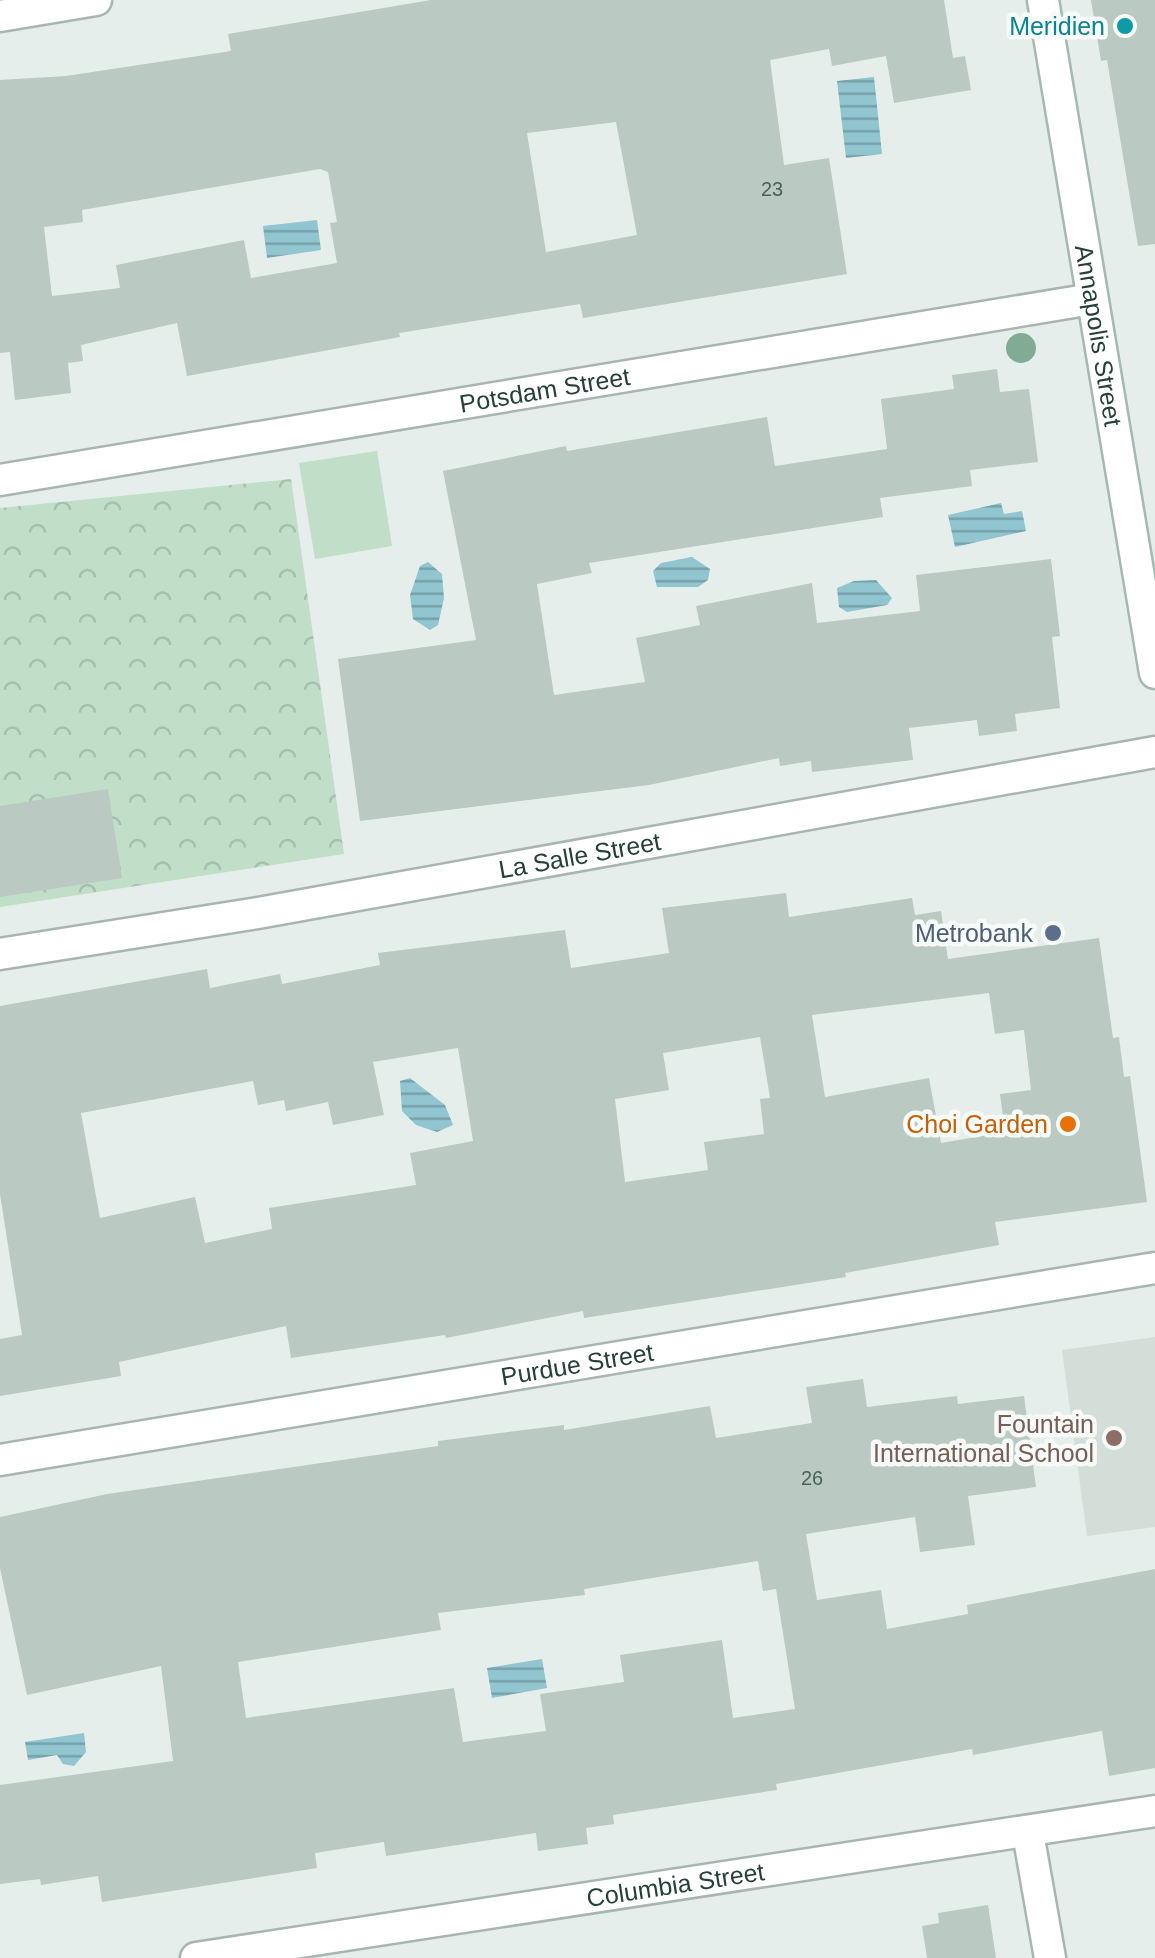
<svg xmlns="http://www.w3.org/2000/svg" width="1155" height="1958" viewBox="0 0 1155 1958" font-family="Helvetica,sans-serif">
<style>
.built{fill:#d4ded9}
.park{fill:url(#park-crowns)}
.garden{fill:#c0dec8}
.water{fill:url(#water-rules)}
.building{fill:#bbc9c3;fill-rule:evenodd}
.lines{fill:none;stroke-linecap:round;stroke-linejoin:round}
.street-casing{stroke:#a8b6b1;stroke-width:35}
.secondary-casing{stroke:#a4b9b2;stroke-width:35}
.street{stroke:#fff;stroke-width:30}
.secondary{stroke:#fff;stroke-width:30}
.tree{fill:#82ab93}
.culture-dot{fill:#0f9aa8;stroke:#f6faf8;stroke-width:4}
.service-dot{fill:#5c6f8a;stroke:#f6faf8;stroke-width:4}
.food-dot{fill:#e8710a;stroke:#f6faf8;stroke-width:4}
.education-dot{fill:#8d6e63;stroke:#f6faf8;stroke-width:4}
.labels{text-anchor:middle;stroke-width:9;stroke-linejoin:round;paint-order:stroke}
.number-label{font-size:20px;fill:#4a625c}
.culture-label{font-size:25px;fill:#0d838f;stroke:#f6faf8;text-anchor:end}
.street-label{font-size:25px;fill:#253f39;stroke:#f6faf8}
.service-label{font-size:25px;fill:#4e5e75;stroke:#f6faf8;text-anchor:end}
.food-label{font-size:25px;fill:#c56008;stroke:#f6faf8;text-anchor:end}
.education-label{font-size:25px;fill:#785e54;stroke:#f6faf8;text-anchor:end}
</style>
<defs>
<pattern id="park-crowns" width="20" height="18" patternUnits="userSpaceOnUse" patternTransform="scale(2.5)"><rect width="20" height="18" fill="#c0dec8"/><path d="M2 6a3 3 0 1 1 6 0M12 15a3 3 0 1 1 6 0" fill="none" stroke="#a5c0ad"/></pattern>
<pattern id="water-rules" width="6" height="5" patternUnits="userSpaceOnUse" patternTransform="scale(2.5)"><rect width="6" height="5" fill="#91c5d0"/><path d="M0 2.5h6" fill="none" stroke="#76a1aa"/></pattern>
</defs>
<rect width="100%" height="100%" fill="#e5eeea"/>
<path class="built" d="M 1155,1337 L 1155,1527 L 1087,1536 L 1062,1350 Z"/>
<path class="park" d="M 291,479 L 344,854 L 0,907 L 0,508 Z"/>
<path class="garden" d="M 377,451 L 392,546 L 315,559 L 299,463 Z"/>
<path class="water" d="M 874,77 L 882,154 L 846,158 L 837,81 Z
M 317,220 L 321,250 L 267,258 L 263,226 Z
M 1001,503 L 1004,514 L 1022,511 L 1026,531 L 955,547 L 948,515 Z
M 692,557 L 710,569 L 708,580 L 698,587 L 657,587 L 653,571 L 661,563 Z
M 428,562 L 442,574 L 444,598 L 438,625 L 430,630 L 413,619 L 410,595 L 420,566 Z
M 876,580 L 892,598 L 887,605 L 847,612 L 839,607 L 837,588 L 854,581 Z
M 410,1078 L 445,1105 L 453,1125 L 437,1132 L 416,1125 L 402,1111 L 400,1081 Z
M 542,1659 L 547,1688 L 492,1698 L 487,1668 Z
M 84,1733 L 86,1752 L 74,1766 L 63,1764 L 57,1755 L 28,1760 L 25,1742 Z"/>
<path class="building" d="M 431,0 L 944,0 L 953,58 L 965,56 L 971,90 L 894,103 L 886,56 L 832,66 L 829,49 L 770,60 L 784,165 L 829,158 L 847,274 L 583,318 L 580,304 L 399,333 L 400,337 L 187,376 L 177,323 L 81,345 L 83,361 L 68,363 L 71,393 L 15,400 L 10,352 L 0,353 L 0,80 L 66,76 L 231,51 L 228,34 ZM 616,122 L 637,235 L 546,252 L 527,133 ZM 320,169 L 328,172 L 337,222 L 330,223 L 337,263 L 251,278 L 244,240 L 116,265 L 120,288 L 52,296 L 44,227 L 83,222 L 82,210 Z
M 1091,0 L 1155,0 L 1155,244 L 1138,246 L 1107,60 L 1101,61 Z
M 997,369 L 1000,392 L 1029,389 L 1038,462 L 970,470 L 972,486 L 880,498 L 883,517 L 589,563 L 592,573 L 537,584 L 554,695 L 645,682 L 636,638 L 700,625 L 696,606 L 812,583 L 817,623 L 920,611 L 916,575 L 1051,559 L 1060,636 L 1052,637 L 1060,708 L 1015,714 L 1017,731 L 979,736 L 977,720 L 909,728 L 913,760 L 812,772 L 811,761 L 780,766 L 779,758 L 649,785 L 360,821 L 338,659 L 476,640 L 443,471 L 566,446 L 567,451 L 767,417 L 775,466 L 887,449 L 881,399 L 954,389 L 952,375 Z
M 108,789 L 122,878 L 0,897 L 0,806 Z
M 786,893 L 789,917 L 912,898 L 915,915 L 941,911 L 948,959 L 1099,938 L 1113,1038 L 1119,1037 L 1124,1077 L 1130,1076 L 1147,1202 L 995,1222 L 999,1245 L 845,1273 L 846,1277 L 584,1318 L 583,1311 L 446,1338 L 445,1335 L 291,1358 L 286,1326 L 119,1362 L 121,1376 L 0,1396 L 0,1339 L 22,1335 L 0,1194 L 0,1006 L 207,969 L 210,988 L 280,974 L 282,984 L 380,965 L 378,953 L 565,930 L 571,968 L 669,953 L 662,908 ZM 989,993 L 995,1034 L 1024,1030 L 1031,1090 L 1000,1094 L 1005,1132 L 941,1143 L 929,1078 L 825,1097 L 812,1015 ZM 760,1037 L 770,1098 L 760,1099 L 764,1134 L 704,1142 L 708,1170 L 625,1182 L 615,1099 L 669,1090 L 663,1053 ZM 458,1048 L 473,1141 L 410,1153 L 416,1185 L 269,1208 L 272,1229 L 205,1243 L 195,1197 L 100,1218 L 81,1113 L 253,1081 L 258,1105 L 284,1100 L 286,1111 L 328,1102 L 333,1125 L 384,1115 L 373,1062 Z
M 863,1379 L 867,1407 L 957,1396 L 958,1404 L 1024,1396 L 1036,1487 L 968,1496 L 975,1545 L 920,1552 L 915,1517 L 806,1534 L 817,1600 L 881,1590 L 887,1629 L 968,1614 L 967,1605 L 1155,1569 L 1155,1768 L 1109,1776 L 1102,1731 L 973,1755 L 972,1749 L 776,1784 L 777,1790 L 613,1815 L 614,1824 L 586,1828 L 588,1844 L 538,1851 L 536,1833 L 386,1856 L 384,1842 L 315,1853 L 317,1868 L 102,1902 L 98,1876 L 41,1885 L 40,1879 L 0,1884 L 0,1785 L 173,1761 L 161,1666 L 27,1695 L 0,1568 L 0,1517 L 107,1494 L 438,1446 L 438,1441 L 564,1425 L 564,1430 L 710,1406 L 716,1438 L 812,1423 L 806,1387 ZM 758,1561 L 763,1591 L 776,1589 L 795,1709 L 733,1718 L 722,1640 L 620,1655 L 624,1682 L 540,1694 L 546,1731 L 463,1742 L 454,1688 L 246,1718 L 238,1662 L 441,1630 L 438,1613 L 585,1595 L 584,1589 Z
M 988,1905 L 996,1958 L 927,1958 L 922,1926 L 939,1923 L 938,1913 Z"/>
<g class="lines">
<g class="street-casing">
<g id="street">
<path d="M 0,16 L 96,0"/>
<path id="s1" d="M 0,480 L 1092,299"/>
<path id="s2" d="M 0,954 L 258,913 L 1155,752"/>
<path id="s3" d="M 0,1460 L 1155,1268"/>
<path d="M 1028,1833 L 1050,1958"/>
<path id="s4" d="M 196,1958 L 1155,1811"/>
</g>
</g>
<g class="secondary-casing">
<g id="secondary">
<path id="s5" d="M 1043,0 L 1155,673"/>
</g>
</g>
<use href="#street" class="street"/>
<use href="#secondary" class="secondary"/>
</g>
<circle class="tree" cx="1021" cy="348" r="15"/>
<circle class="culture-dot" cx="1125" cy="26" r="10"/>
<circle class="service-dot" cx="1053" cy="933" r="10"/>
<circle class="food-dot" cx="1068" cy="1124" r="10"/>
<circle class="education-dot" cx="1114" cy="1438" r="10"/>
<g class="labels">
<g class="number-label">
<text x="772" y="196">23</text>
<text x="812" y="1485">26</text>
</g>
<g class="culture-label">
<text x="1105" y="35">Meridien</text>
</g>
<g class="street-label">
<text dy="9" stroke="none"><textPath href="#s5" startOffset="340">Annapolis Street</textPath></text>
<text dy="9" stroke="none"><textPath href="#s1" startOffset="552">Potsdam Street</textPath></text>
<text dy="9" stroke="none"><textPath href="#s2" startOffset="588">La Salle Street</textPath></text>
<text dy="9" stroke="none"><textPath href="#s3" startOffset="585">Purdue Street</textPath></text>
<text dy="9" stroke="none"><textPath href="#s4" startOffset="485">Columbia Street</textPath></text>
</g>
<g class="service-label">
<text x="1033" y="942">Metrobank</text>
</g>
<g class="food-label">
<text x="1048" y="1133">Choi Garden</text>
</g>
<g class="education-label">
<text x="1094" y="1433">Fountain<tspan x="1094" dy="29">International School</tspan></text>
</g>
</g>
</svg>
